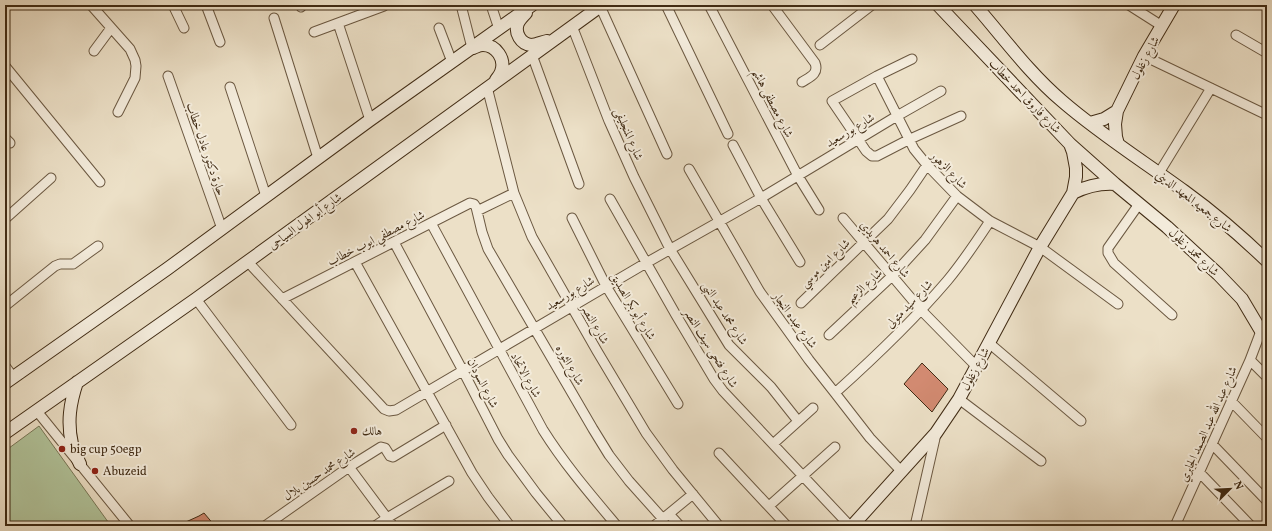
<svg xmlns="http://www.w3.org/2000/svg" width="1272" height="531" viewBox="0 0 1272 531" font-family="Vollkorn,Amiri,serif">
<style>
.green{fill:#b1c39a;stroke:#787757}
.building{fill:#d28a71;stroke:#402b14}
.lines{fill:none;stroke-linecap:round;stroke-linejoin:round}
.street-casing{stroke:#6b5841;stroke-width:11}
.secondary-casing{stroke:#402b14;stroke-width:14}
.street{stroke:#f3ebdb;stroke-width:9}
.secondary{stroke:#f3ebdb;stroke-width:12}
.poi-dot{fill:#8f2418;stroke:#f3ebdb;stroke-width:1.5}
.labels{text-anchor:middle;stroke-width:4;stroke-linejoin:round;paint-order:stroke}
.street-label{font-size:12px;fill:#402b14;stroke:#f3ebdb}
.poi-label{font-size:12px;fill:#402b14;stroke:#f3ebdb;text-anchor:start}
</style>
<rect width="100%" height="100%" fill="#ece0c7"/>
<filter id="stains"><feTurbulence type="fractalNoise" baseFrequency=".005" numOctaves="4"/><feColorMatrix values="0 0 0 0 .2 0 0 0 0 .09 0 0 0 0 .02 0 0 0 .5 -.17"/></filter>
<radialGradient id="worn" r=".72"><stop offset=".6" stop-color="#630" stop-opacity="0"/><stop offset="1" stop-color="#630" stop-opacity=".3"/></radialGradient>
<path class="green" d="M 39,426 L 111,526 L 5,526 L 5,451 Z"/>
<path class="building" d="M 922,363 L 948,389 L 932,412 L 904,384 Z
M 204,513 L 215,526 L 177,526 L 199,516 Z"/>
<g class="lines">
<g class="street-casing">
<path id="street" d="M 91,5 L 130,49 L 135,60 L 136,66 L 135,78 L 118,112
M 173,5 L 184,28
M 206,5 L 220,42
M 300,5 L 301,7
M 461,5 L 472,48
M 491,5 L 499,29
M 666,5 L 728,134
M 709,5 L 798,176 L 819,210
M 772,5 L 815,63 C 819,74 810,77 802,82
M 1129,5 L 1162,26
M 600,6 L 667,154
M 274,18 L 318,158
M 338,23 L 370,120
M 572,26 L 609,121 L 634,177 L 670,249 L 729,345 L 771,387 L 798,421
M 439,28 L 452,62
M 314,32 L 384,6
M 1236,35 L 1267,53
M 820,45 L 872,5
M 94,51 L 111,28
M 532,55 L 579,184
M 1144,56 L 1267,115
M 912,59 L 877,76 L 832,101 L 866,151 L 872,156 L 877,156 L 908,140 L 961,116
M 5,66 L 100,182
M 168,76 L 222,229
M 877,76 L 914,149 L 927,165 L 957,196 L 990,221 L 1040,247 L 1118,304
M 230,87 L 266,196
M 487,87 L 514,193 L 532,237 L 597,351 L 646,433 L 673,470 L 719,526
M 5,138 L 10,143
M 733,145 L 761,198 L 800,262
M 689,169 L 760,292 L 809,360 L 835,393 L 870,438 L 902,472
M 1159,173 L 1211,88
M 610,199 L 676,315 L 714,379 L 723,391 L 850,526
M 1139,204 L 1108,248 L 1108,253 L 1114,263 L 1172,315
M 477,211 L 514,193
M 572,218 L 606,286 L 678,404
M 843,218 L 921,310 L 976,366
M 5,219 L 51,178
M 431,223 L 543,430 C 565,465 591,495 617,526
M 394,242 L 463,371 L 498,439 L 508,455 L 536,493 L 563,526
M 248,262 L 384,409 L 389,411 L 396,410 L 646,263 L 761,198 L 897,116 L 941,91
M 355,262 L 472,473 L 488,497 L 510,526
M 196,299 L 291,425
M 282,299 L 470,203 L 474,204 L 476,207 L 482,232 L 488,249 L 593,429 L 609,455 L 629,481 L 663,519
M 801,303 L 888,219 L 910,190 L 927,165
M 5,306 L 55,266 L 60,264 L 73,264 L 98,246
M 829,335 L 892,276 L 925,240 L 957,196
M 989,343 L 1081,421
M 1250,360 L 1267,377
M 5,366 L 13,377
M 835,393 C 874,358 913,321 947,281 C 963,262 976,242 990,221
M 959,399 L 1041,461
M 1231,401 L 1267,438
M 36,410 L 130,526
M 773,444 L 813,408
M 1212,444 L 1267,501
M 719,453 L 787,526
M 349,467 L 393,526
M 1199,472 L 1251,526
M 769,506 L 835,447
M 669,514 L 680,526
M 265,526 L 349,467 L 381,447 L 385,448 L 390,456 L 393,457 L 446,425
M 375,526 L 387,518 L 449,481
M 654,526 L 693,494
M 915,526 L 936,434
M 1175,526 L 1250,360 L 1261,331 L 1267,336"/>
</g>
<g class="secondary-casing">
<path id="secondary" d="M 938,5 L 1070,144 L 1115,184 L 1167,227 L 1218,274 L 1242,299 L 1261,331 L 1267,328
M 975,5 C 1003,37 1029,73 1062,101 C 1100,134 1143,161 1184,191 C 1213,212 1241,236 1267,261
M 526,13 C 523,16 520,19 518,23 C 514,33 521,44 531,45 C 536,45 542,42 547,41
M 473,48 C 476,47 479,45 483,45 C 496,45 506,59 501,72 C 500,75 498,77 496,80
M 1090,123 L 1104,119 L 1117,111
M 1118,144 L 1116,137 L 1115,124 L 1117,111 L 1144,56 L 1174,5
M 1073,193 C 1087,186 1100,183 1115,184
M 77,382 C 70,403 67,422 72,444 C 74,451 77,458 80,464
M 5,383 L 167,269 L 370,120 L 532,5
M 5,433 L 196,299 L 602,5
M 852,526 L 936,433 L 959,399 L 1040,247 L 1073,193 L 1076,177 L 1076,168 L 1073,152 L 1070,144"/>
</g>
<use href="#street" class="street"/>
<use href="#secondary" class="secondary"/>
</g>
<g class="poi-dot">
<circle cx="354" cy="431" r="4"/>
<circle cx="62" cy="449" r="4"/>
<circle cx="95" cy="471" r="4"/>
</g>
<g class="labels">
<g class="street-label">
<text transform="translate(1145 58) rotate(-62)" y="4">شارع زغلول</text>
<text transform="translate(1025 96) rotate(46)" y="4">شارع فاروق احمد خطاب</text>
<text transform="translate(773 103) rotate(63)" y="4">شارع مصطفى هاشم</text>
<text transform="translate(850 130) rotate(-31)" y="4">شارع بورسعيد</text>
<text transform="translate(629 134) rotate(67)" y="4">شارع المنجليفى</text>
<text transform="translate(206 149) rotate(71)" y="4">حارة دكتور عادل خطاب</text>
<text transform="translate(949 170) rotate(46)" y="4">شارع الزهور</text>
<text transform="translate(1194 201) rotate(38)" y="4">شارع جمعيه المعهد الديني</text>
<text transform="translate(305 221) rotate(-36)" y="4">شارع أبو الهول السياحى</text>
<text transform="translate(376 238) rotate(-27)" y="4">شارع مصطفي ايوب خطاب</text>
<text transform="translate(885 249) rotate(50)" y="4">شارع احمد هريدي</text>
<text transform="translate(1194 252) rotate(43)" y="4">شارع محمد زغلول</text>
<text transform="translate(825 263) rotate(-44)" y="4">شارع امين موسي</text>
<text transform="translate(864 286) rotate(-43)" y="4">شارع الزعيم</text>
<text transform="translate(570 293) rotate(-31)" y="4">شارع بورسعيد</text>
<text transform="translate(909 304) rotate(-46)" y="4">شارع سيد متولى</text>
<text transform="translate(633 306) rotate(59)" y="4">شارع أبو بكر الصديق</text>
<text transform="translate(725 313) rotate(57)" y="4">شارع محمد عبد النبى</text>
<text transform="translate(795 320) rotate(54)" y="4">شارع عبده النجار</text>
<text transform="translate(595 324) rotate(60)" y="4">شارع النصر</text>
<text transform="translate(711 348) rotate(58)" y="4">شارع فتحى سيف النصر</text>
<text transform="translate(570 365) rotate(60)" y="4">شارع الثوره</text>
<text transform="translate(975 369) rotate(-62)" y="4">شارع زغلول</text>
<text transform="translate(526 375) rotate(61)" y="4">شارع الاتحاد</text>
<text transform="translate(483 383) rotate(63)" y="4">شارع السودان</text>
<text transform="translate(1208 424) rotate(-66)" y="4">شارع عبد الله عبد الصمد الجابري</text>
<text transform="translate(319 474) rotate(-34)" y="4">شارع محمد حسين بلال</text>
</g>
<g class="poi-label">
<text x="362" y="435">هالك</text>
<text x="70" y="453">big cup 50egp</text>
<text x="103" y="475">Abuzeid</text>
</g>
</g>
<rect width="1272" height="531" fill="none" stroke="#ece0c7" stroke-width="20"/>
<rect x="6" y="6" width="1260" height="519" fill="none" stroke="#402b14" stroke-width="2"/>
<rect x="10" y="10" width="1252" height="511" fill="none" stroke="#402b14"/>
<g transform="translate(1230 489) rotate(66)" stroke="#f3ebdb" stroke-width="3" paint-order="stroke">
<path d="M0-3L7 15L0 10L-7 15Z" fill="#402b14"/>
<text y="-6" font-size="11" font-weight="bold" text-anchor="middle" fill="#402b14">N</text>
</g>
<rect width="100%" height="100%" filter="url(#stains)"/>
<rect width="100%" height="100%" fill="url(#worn)"/>
</svg>
